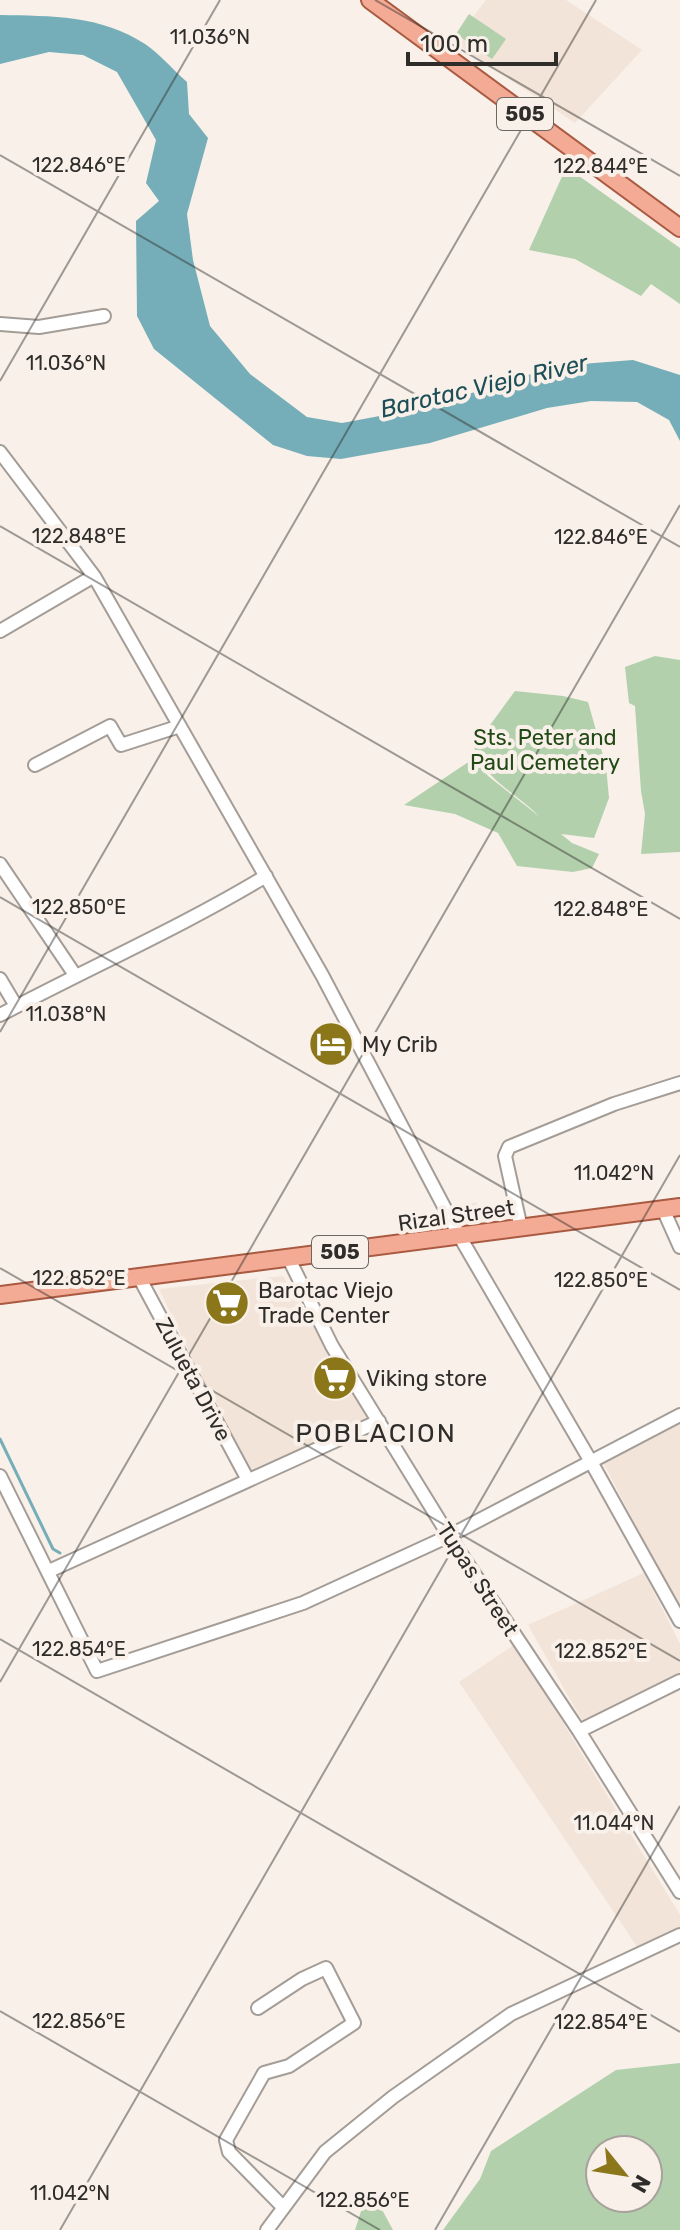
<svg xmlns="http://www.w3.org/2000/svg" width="680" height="2230" viewBox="0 0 680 2230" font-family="Rubik,sans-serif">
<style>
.built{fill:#f2e4d8}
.green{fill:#b2d0ab;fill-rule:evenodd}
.water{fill:#75aeb8}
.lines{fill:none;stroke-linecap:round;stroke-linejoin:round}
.stream{stroke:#75aeb8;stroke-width:3}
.minor-casing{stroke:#a49d97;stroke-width:16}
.major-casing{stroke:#a95a41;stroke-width:20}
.minor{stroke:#fff;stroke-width:12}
.major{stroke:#f3ab95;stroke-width:16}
.ticks{fill:none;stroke:#2f2d2a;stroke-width:2;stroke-opacity:0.45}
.labels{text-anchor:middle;stroke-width:8;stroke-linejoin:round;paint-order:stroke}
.shield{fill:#f8f0e9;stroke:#6b6863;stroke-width:2}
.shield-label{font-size:20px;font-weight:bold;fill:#2f2d2a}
.park-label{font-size:22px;fill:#214915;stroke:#f8f0e9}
.poi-label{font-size:22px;fill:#2f2d2a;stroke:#f8f0e9;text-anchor:start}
.street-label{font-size:22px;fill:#2f2d2a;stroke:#f8f0e9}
.water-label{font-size:24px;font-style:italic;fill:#1c4f57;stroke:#f8f0e9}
.quarter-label{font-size:26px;letter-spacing:2px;fill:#2f2d2a;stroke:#f8f0e9}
.ticks-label{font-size:20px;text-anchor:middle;fill:#2f2d2a;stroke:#f8f0e9;stroke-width:8;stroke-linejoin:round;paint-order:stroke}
</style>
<rect width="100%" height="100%" fill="#f8f0e9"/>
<path class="built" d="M 486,0 L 566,0 L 642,50 L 575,123 L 454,42 Z
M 476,1202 L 483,1221 L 462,1229 L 455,1209 Z
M 283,1276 L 369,1421 L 247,1471 L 159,1289 Z
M 680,1423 L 680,1611 L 604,1464 Z
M 644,1573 L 680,1644 L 680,1675 L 583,1722 L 528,1625 Z
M 515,1644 L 680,1915 L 680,1929 L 638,1948 L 459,1682 Z"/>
<path class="green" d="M 469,14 L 506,39 L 492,59 L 456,34 Z
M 565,170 L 579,176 L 680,248 L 680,304 L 651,284 L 641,296 L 575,259 L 529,250 Z
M 655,656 L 680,660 L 680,852 L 641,854 L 645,814 L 641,791 L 635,706 L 629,703 L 625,667 Z
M 515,691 L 563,696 L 588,702 L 606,766 L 609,798 L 594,838 L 561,834 L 572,843 L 599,854 L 592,868 L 573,872 L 517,866 L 498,833 L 455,814 L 404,805 L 473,759 L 488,776 L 540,817 C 518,794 484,780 474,747 Z
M 680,2063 L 680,2230 L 443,2230 L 480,2179 L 491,2151 L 616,2070 ZM 600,2150 L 648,2150 L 648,2198 L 600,2198 Z
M 374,2195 L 393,2230 L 355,2230 L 363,2205 Z"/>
<path class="water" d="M 0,15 C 51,16 101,15 145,44 C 160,54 173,70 187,82 L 189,114 L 208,138 L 187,214 L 193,260 L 210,326 L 250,374 L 307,417 L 342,423 L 428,407 L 556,366 L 633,360 L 680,375 L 680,441 L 669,420 L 637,402 L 591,401 L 547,408 L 430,443 L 341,459 L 307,456 L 273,445 L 154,349 L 137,316 L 136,221 L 159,201 L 146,183 L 156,140 L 117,72 L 83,55 L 49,52 L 0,64 Z"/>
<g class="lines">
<path class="stream" d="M 0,1439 L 53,1549 L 60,1553"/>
<g class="minor-casing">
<path id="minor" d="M 0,324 L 39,327 L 104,316
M 0,452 L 94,576 L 322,975 L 460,1237 L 590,1460 L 680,1621
M 0,631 L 94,576
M 35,765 L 110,726 L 121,745 L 180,726
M 0,864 L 75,975
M 0,979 L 16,1006
M 0,1015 C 88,968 180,928 266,876
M 663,1209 L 680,1247
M 521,1228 L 505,1156 L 509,1147 L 614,1104 L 680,1083
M 289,1259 L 332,1346 L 449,1536 L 579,1731 L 680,1892
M 139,1277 L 248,1480
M 0,1476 L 97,1671 L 303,1603 L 449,1536 L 680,1415
M 49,1571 L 379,1421
M 579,1731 L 680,1681
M 258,2008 L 302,1979 L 326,1968 L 354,2023 L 289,2066 L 264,2073 L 226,2140 L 229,2152 L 283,2207
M 267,2230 L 325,2152 L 393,2097 L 511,2014 L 680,1935"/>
</g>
<g class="major-casing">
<path id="major" d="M 370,0 L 680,228
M 0,1295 L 680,1207"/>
</g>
<use href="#minor" class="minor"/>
<use href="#major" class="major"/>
</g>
<path class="ticks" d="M 375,0 L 680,176M 0,155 L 680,547M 0,381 L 220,0M 0,526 L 680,919M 0,897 L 680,1290M 0,1032 L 596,0M 0,1268 L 680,1661M 0,1639 L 680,2032M 0,1682 L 680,505M 0,2011 L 380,2230M 60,2230 L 680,1155M 435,2230 L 680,1806"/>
<defs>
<g id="hotel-disc" transform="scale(2.3)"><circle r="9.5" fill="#8b761a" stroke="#f8f0e9"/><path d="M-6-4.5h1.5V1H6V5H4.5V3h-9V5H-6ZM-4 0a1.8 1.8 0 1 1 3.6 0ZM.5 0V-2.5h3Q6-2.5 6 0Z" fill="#fff"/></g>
<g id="supermarket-disc" transform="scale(2.3)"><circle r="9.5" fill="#8b761a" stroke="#f8f0e9"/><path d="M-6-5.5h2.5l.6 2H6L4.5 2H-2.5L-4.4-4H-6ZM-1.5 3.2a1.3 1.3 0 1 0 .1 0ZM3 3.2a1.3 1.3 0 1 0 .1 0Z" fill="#fff"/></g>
</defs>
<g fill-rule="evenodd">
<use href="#hotel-disc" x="331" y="1044"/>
<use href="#supermarket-disc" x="227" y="1303"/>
<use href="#supermarket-disc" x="335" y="1378"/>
</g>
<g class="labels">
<g class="shield">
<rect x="497" y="98" width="56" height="32" rx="6"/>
<rect x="312" y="1236" width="56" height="32" rx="6"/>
</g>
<g class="shield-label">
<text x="525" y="121">505</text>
<text x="340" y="1259">505</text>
</g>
<g class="park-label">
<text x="545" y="745">Sts. Peter and<tspan x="545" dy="25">Paul Cemetery</tspan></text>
</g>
<g class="poi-label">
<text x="362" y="1052">My Crib</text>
<text x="258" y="1298">Barotac Viejo<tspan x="258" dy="25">Trade Center</tspan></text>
<text x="366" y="1386">Viking store</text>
</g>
<g class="street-label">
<text transform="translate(456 1215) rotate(-8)" y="8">Rizal Street</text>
<text transform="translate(194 1379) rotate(62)" y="8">Zulueta Drive</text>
<text transform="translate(478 1579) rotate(57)" y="8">Tupas Street</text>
</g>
<g class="water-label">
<text transform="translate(484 386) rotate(-13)" y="8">Barotac Viejo River</text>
</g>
<g class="quarter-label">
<text x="376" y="1442">POBLACION</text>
</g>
</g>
<g class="ticks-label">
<text x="210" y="44">11.036°N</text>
<text x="79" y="172">122.846°E</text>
<text x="601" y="173">122.844°E</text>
<text x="66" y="370">11.036°N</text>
<text x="79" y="543">122.848°E</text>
<text x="601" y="544">122.846°E</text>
<text x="79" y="914">122.850°E</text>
<text x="601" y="916">122.848°E</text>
<text x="66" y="1021">11.038°N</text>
<text x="614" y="1180">11.042°N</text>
<text x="79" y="1285">122.852°E</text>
<text x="601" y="1287">122.850°E</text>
<text x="79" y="1656">122.854°E</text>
<text x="601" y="1658">122.852°E</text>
<text x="614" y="1830">11.044°N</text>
<text x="79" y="2028">122.856°E</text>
<text x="601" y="2029">122.854°E</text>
<text x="70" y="2200">11.042°N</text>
<text x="363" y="2207">122.856°E</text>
</g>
<g transform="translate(624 2174) rotate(120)"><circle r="38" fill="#f8f0e9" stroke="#a8a29d" stroke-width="2"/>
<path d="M0-6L14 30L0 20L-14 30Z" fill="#8b761a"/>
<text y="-12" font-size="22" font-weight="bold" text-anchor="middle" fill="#2f2d2a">N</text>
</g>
<path d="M408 52v12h148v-12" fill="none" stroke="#2f2d2a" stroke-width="4"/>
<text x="420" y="52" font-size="24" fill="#2f2d2a" stroke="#f8f0e9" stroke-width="6" paint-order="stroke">100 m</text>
</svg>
